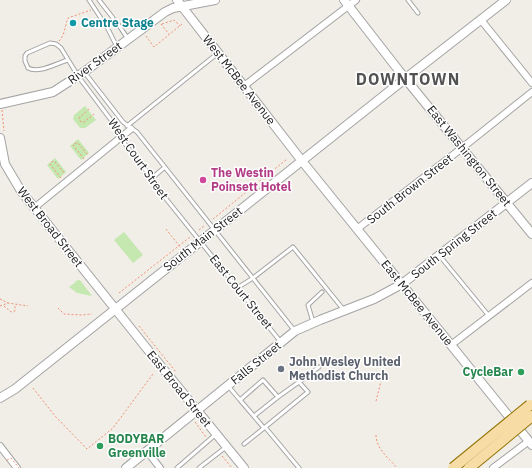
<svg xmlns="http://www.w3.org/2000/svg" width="532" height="468" viewBox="0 0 532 468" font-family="'IBM Plex Sans',sans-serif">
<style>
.grass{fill:#c5e7b0}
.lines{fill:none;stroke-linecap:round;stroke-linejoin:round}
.service-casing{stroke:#a4a4a4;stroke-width:5}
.minor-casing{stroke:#a4a4a4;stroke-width:8}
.tertiary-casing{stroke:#a4a4a4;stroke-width:10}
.path{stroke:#f39075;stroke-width:1;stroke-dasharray:2 2;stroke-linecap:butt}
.service{stroke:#fff;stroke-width:3}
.minor{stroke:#fff;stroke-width:6}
.tertiary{stroke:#fff;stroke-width:8}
.primary-bridge-casing{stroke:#947508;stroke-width:12;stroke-linecap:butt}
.path-bridge{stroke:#f39075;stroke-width:1;stroke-dasharray:2 2;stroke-linecap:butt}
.primary-bridge{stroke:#f7dca5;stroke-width:10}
.culture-dot{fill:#0f9aa8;stroke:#fff;stroke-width:1.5}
.hotel-dot{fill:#d1479c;stroke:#fff;stroke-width:1.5}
.worship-dot{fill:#6b7280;stroke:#fff;stroke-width:1.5}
.leisure-dot{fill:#2e9e5b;stroke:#fff;stroke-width:1.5}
.labels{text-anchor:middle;stroke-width:3;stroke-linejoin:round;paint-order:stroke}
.culture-label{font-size:12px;font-weight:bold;fill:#0d838f;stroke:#fff;text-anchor:start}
.street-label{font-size:12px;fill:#202020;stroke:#fff}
.hotel-label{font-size:12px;font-weight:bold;fill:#b23c85;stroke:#fff;text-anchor:start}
.worship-label{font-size:12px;font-weight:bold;fill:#5b616d;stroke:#fff;text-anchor:start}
.leisure-label{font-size:12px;font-weight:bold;fill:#27864d;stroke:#fff;text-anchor:end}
.district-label{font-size:16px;font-weight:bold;letter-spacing:1px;fill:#535353;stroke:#fff}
</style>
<rect width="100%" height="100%" fill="#f0eee7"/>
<path class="grass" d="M 85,106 L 96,120 L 85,128 L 80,128 L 73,119 L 74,115 Z
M 78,139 L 89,153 L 81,160 L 70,146 Z
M 55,158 L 66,172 L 58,179 L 47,165 Z
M 124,232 L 143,255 L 133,263 L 114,240 Z
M 80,280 L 92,296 L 77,293 L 69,287 L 76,282 L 75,281 Z"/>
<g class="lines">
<g class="service-casing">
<path id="service" d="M 89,0 L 108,29 L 117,47
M 99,0 L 113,18
M 408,0 L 418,13
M 118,24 L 128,39
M 68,60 C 57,63 39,74 28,68 L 25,61 L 25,56 L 27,53 L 50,43 L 56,44 L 61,48 L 78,76 L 117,128 L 125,144 L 152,178 L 163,195 L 280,341
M 85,73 L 123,122 L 137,132 L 294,330
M 127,126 L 218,53
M 152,178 L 165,167
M 439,255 L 489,316
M 237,288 L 253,278 L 293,247 L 343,309
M 313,322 L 308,305 L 322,292
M 299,382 L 319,367
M 229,387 L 240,400 L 263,380 L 278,397 L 299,382 L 308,392 L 264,428 L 240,400
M 254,416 L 278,397
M 265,427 L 299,468
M 244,444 L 264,428
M 177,468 L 215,435
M 199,468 L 226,447"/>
</g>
<g class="minor-casing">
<path id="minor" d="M 481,20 L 532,83
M 244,86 L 356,0
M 34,208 L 131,129
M 357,229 L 462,148 L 532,92
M 451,345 L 532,283
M 0,446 L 17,468
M 147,451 L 160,468
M 493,468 L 529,441"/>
</g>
<g class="tertiary-casing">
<path id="tertiary" d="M 177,0 L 302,161 L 532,445
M 344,0 L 400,72 L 532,234
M 0,104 L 53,92 L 84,72 L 165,12 L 173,8 L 215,0
M 0,138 L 5,164 L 21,191 L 156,360 L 244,468
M 0,398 L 15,389 L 406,78 L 506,0
M 126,468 L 295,331 L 320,320 L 374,299 L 402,284 L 532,183"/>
</g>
<path class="path" d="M 161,24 L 169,34
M 162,24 L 174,20 L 180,26
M 146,36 L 154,47 L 182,24
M 59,41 C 65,35 65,25 68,18 L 91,10
M 89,109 L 80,117 L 79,119 L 81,122 L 84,122 L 94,114
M 2,110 L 4,131
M 84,159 L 73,145 L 76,143 L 78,143 L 88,155
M 61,178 L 50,164 L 53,161 L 55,162 L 65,174
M 213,219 L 287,159
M 166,229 L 181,248
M 199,230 L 204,226
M 119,293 L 190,237
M 0,299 L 8,303
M 0,306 L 8,303 L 28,306
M 4,306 L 11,312 L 15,311 L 15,305
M 58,308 L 64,314 L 82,315 L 92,314
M 139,326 L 176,372
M 33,388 L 55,416 L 87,449 L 113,428 L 153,374
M 376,401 L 383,374
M 195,422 L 206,437
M 376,435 C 376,449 389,458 397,468
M 222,456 L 232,468"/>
<use href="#service" class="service"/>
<use href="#minor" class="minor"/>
<use href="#tertiary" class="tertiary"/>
<g class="primary-bridge-casing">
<path id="primary-bridge" d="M 453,468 L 530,405
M 469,468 L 532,416"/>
</g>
<path class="path-bridge" d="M 7,460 L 11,458 L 19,468"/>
<use href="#primary-bridge" class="primary-bridge"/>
</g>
<circle class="culture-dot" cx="73" cy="23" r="4"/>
<circle class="hotel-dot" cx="203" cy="180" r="4"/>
<circle class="worship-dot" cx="281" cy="369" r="4"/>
<g class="leisure-dot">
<circle cx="521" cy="372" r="4"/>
<circle cx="100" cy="446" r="4"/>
</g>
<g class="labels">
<g class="culture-label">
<text x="81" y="27">Centre Stage</text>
</g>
<g class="street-label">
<text transform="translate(95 63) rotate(-36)" y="4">River Street</text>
<text transform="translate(239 80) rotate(52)" y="4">West McBee Avenue</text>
<text transform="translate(469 156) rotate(51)" y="4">East Washington Street</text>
<text transform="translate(138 159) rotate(55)" y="4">West Court Street</text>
<text transform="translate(410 189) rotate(-38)" y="4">South Brown Street</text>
<text transform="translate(50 227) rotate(52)" y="4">West Broad Street</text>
<text transform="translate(203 239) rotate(-38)" y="4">South Main Street</text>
<text transform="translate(454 244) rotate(-38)" y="4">South Spring Street</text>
<text transform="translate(241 292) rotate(51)" y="4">East Court Street</text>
<text transform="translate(417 303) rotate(51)" y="4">East McBee Avenue</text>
<text transform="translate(256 363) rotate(-39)" y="4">Falls Street</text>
<text transform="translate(179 389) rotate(51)" y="4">East Broad Street</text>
</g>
<g class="hotel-label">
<text x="211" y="177">The Westin<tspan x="211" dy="14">Poinsett Hotel</tspan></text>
</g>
<g class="worship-label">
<text x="289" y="366">John Wesley United<tspan x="289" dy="14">Methodist Church</tspan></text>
</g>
<g class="leisure-label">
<text x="513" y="376">CycleBar</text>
<text x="108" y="443" text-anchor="start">BODYBAR<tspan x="108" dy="14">Greenville</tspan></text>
</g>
<g class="district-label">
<text x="408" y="85">DOWNTOWN</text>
</g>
</g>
</svg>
